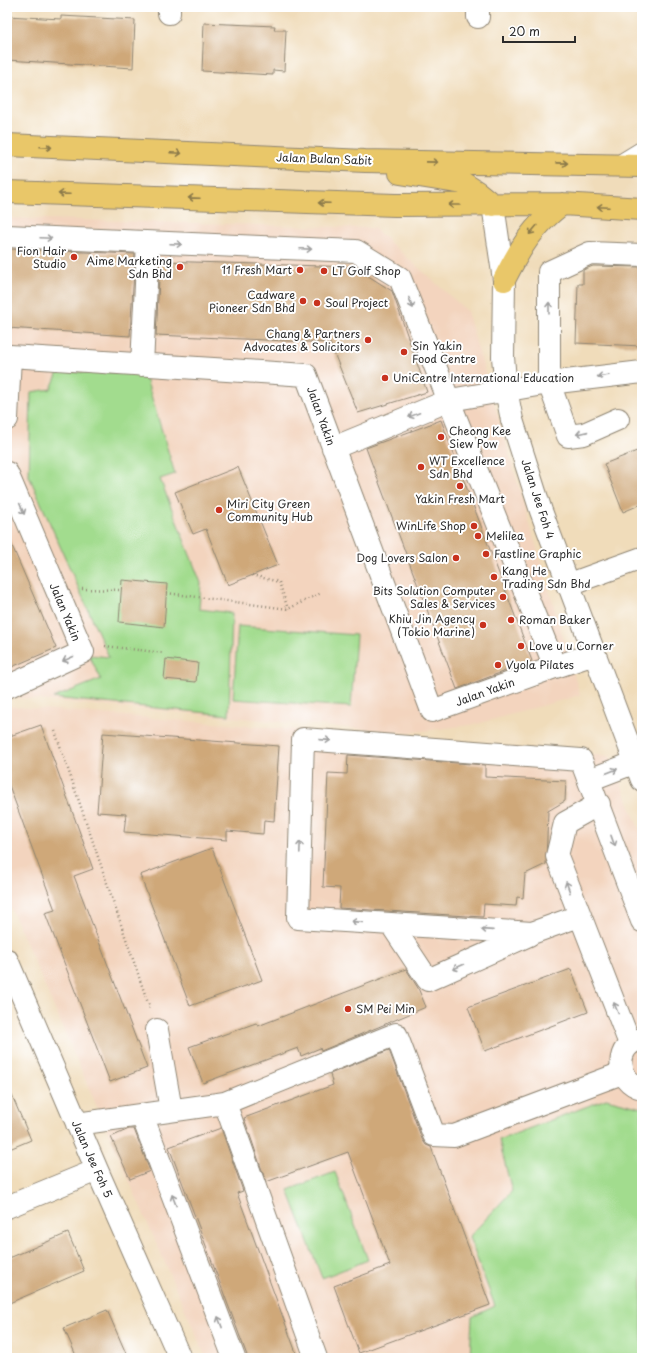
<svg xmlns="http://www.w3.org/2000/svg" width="649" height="1365" viewBox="0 0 649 1365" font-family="'Playpen Sans',sans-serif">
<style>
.built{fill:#f3d4be}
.green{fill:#a2dc8e;stroke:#66845c}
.building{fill:#cfa879}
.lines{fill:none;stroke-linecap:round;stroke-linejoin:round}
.minor-casing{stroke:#8e8472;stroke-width:24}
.major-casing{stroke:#8e8472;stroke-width:24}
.path{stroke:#8e8472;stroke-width:2.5;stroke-dasharray:1 3;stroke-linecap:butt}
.minor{stroke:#fff;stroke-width:22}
.major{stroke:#e9c769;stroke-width:22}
.oneway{stroke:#8a794a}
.oneway2{stroke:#a0a0a0}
.poi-dot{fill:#c8321e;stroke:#fff;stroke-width:1.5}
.labels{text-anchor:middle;stroke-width:4;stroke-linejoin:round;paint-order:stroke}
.street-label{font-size:11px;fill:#2b2b2b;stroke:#fff}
.poi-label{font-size:11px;fill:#2b2b2b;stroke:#fff;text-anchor:start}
</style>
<rect width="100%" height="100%" fill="#fff"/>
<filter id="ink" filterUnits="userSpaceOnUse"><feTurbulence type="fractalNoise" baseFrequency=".025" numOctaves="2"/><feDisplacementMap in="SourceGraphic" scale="8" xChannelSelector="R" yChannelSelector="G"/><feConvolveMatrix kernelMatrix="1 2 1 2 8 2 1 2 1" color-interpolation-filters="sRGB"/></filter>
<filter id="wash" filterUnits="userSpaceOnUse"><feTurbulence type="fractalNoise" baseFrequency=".012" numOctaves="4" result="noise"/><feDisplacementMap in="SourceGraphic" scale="16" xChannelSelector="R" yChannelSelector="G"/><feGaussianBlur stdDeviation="0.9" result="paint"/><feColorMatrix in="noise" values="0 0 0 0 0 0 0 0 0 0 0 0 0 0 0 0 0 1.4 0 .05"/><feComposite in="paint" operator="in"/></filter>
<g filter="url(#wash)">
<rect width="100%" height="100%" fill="#f0dcba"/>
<path class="built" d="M 7,218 L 374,228 L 467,311 L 580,695 L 477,724 L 407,733 L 7,697 Z
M 7,706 L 610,756 L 642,836 L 642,1358 L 206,1358 L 7,899 Z"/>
<path class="green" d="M 58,372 L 144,372 L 175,474 L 160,479 L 201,583 L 199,609 L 232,613 L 229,715 L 53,698 L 101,679 L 89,655 L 109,657 L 29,476 L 31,392 L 51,389 Z
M 238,626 L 356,635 L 351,707 L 233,699 Z
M 606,1099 L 642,1108 L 642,1358 L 470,1358 L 472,1317 L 495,1306 L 469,1237 L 512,1191 L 499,1140 Z
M 335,1172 L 368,1260 L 322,1278 L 288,1190 Z"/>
<g id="blocks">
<path class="building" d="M 7,16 L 61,19 L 61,16 L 135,20 L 133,68 L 7,60 Z
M 204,23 L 275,26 L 274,30 L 286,30 L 284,71 L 273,70 L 273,75 L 202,71 Z
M 7,249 L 135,254 L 130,336 L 7,328 Z
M 160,261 L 354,267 L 392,291 L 427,392 L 358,413 L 330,343 L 156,335 Z
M 593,266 L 642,267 L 642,346 L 576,343 L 578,284 L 583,284 L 583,270 Z
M 441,420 L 532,661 L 457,689 L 366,448 Z
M 642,449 L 642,504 L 623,512 L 604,464 Z
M 238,467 L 278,565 L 228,585 L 206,529 L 193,534 L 175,492 Z
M 7,534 L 56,648 L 7,669 Z
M 122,580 L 167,584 L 164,627 L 119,622 Z
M 166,659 L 198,663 L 196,682 L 164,679 Z
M 41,725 L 93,869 L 74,876 L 147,1068 L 110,1082 L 45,913 L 55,910 L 7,780 L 7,737 Z
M 103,733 L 279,746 L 274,821 L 264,820 L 263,834 L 227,831 L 227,840 L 124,832 L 126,814 L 97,812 Z
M 348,755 L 485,765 L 485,777 L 566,781 L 565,801 L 548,811 L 546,864 L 525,874 L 523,898 L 517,897 L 516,906 L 484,904 L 483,917 L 339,908 L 340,888 L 323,887 L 328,773 L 347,774 Z
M 212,848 L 262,980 L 190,1006 L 140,875 Z
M 406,969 L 418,988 L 426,1007 L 321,1051 L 320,1048 L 301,1056 L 298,1048 L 203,1083 L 189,1047 L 256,1023 L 258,1026 Z
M 571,969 L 588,1012 L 485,1051 L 468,1007 Z
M 389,1050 L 422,1139 L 426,1145 L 431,1147 L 490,1305 L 359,1353 L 334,1286 L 390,1265 L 348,1152 L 266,1182 L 244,1118 L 333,1085 L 330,1074 Z
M 7,1084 L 31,1140 L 7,1150 Z
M 221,1128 L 243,1191 L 237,1193 L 298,1358 L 248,1358 L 169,1147 Z
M 129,1129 L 134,1129 L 150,1171 L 130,1179 L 111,1137 Z
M 68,1233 L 84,1271 L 7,1304 L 7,1259 Z
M 107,1310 L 128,1358 L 77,1358 L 64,1328 Z"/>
</g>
</g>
<g filter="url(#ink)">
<use href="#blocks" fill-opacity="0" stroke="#8e8472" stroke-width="1"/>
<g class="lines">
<g class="minor-casing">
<path id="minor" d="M 169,13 L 169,7
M 478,17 L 478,7
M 624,164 L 642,153
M 493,205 L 504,280 L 503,357 L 506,390 L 512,420 L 541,511 L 642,780
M 7,236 L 356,251 L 400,278 L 555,667 L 432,711 L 306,375 L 10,356 L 7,419
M 642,255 L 590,253 L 549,272 L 549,383 L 642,372
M 142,365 L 148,243
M 333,448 L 450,400 L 549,383 L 568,436 L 584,434 L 618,419
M 7,473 L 83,652 L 7,687
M 567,585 L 642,558
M 555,667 L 594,654
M 589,780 L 636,762
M 599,804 L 565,823 L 557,856 L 630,1044
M 579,916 L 532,933 L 298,918 L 303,739 L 581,760 L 642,921
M 391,924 L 428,980 L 529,935
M 7,960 L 97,1170 L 180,1358
M 157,1030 L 171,1110
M 642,1039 C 614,1044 615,1082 642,1088
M 225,1103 L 316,1358
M 142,1115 L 234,1358
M 77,1124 L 225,1103 L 396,1034 L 434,1135 L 454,1136 L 622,1073
M 7,1207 L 97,1170"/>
</g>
<g class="major-casing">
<path id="major" d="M 7,145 L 365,161 L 642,166
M 400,173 L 463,183 L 477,192 L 493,205
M 7,192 L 395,205 L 562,204 L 642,209
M 504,280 C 520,248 533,226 562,204"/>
</g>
<path class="path" d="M 252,575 L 279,582 L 288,609
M 82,589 L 121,590
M 167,593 L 288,609 L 321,593
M 105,646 L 164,653
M 55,731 L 150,1009"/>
<use href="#minor" class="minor"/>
<use href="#major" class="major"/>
</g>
<defs><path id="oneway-shaft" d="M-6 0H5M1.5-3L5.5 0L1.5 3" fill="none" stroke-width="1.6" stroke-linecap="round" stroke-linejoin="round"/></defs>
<g class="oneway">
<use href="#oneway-shaft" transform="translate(46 147) rotate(3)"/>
<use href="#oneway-shaft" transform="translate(176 153) rotate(3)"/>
<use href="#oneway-shaft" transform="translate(432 162) rotate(1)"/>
<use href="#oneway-shaft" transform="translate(562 163) rotate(1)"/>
<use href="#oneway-shaft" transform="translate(64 194) rotate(-178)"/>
<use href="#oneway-shaft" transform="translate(194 198) rotate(-178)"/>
<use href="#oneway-shaft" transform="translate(324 203) rotate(-178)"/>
<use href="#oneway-shaft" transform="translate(454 205) rotate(-180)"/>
<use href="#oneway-shaft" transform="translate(603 207) rotate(-177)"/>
<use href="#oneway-shaft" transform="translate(533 230) rotate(130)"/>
</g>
<g class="oneway2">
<use href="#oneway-shaft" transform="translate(46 238) rotate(3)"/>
<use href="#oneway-shaft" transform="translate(176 244) rotate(2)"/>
<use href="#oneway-shaft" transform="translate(306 249) rotate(2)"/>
<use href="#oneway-shaft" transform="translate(411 303) rotate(68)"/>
<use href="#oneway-shaft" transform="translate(549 308) rotate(-90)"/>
<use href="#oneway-shaft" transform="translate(603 376) rotate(173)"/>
<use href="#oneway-shaft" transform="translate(414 415) rotate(158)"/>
<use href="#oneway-shaft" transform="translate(582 433) rotate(167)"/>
<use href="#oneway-shaft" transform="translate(22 509) rotate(67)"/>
<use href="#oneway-shaft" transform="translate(68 659) rotate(156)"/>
<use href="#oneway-shaft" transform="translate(325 740) rotate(4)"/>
<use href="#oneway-shaft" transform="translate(612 771) rotate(-21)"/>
<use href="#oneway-shaft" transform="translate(613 841) rotate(70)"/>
<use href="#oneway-shaft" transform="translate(300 847) rotate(-88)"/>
<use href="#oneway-shaft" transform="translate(568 887) rotate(-110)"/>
<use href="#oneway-shaft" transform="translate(357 922) rotate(-176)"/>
<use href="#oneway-shaft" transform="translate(487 930) rotate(-176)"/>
<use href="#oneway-shaft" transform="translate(458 967) rotate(156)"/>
<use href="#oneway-shaft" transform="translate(616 1008) rotate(-112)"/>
<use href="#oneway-shaft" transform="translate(174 1200) rotate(-111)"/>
<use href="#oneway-shaft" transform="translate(220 1322) rotate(-111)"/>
</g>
</g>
<g class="poi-dot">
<circle cx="74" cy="257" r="4"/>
<circle cx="180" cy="267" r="4"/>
<circle cx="300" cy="270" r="4"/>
<circle cx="324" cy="271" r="4"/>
<circle cx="303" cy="301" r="4"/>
<circle cx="317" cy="303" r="4"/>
<circle cx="368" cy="340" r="4"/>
<circle cx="404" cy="352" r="4"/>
<circle cx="385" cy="378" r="4"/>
<circle cx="441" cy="437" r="4"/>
<circle cx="421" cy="467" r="4"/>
<circle cx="460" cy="486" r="4"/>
<circle cx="219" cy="510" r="4"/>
<circle cx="474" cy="526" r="4"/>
<circle cx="478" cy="536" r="4"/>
<circle cx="486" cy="554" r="4"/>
<circle cx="456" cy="558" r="4"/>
<circle cx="494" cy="577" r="4"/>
<circle cx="503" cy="597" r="4"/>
<circle cx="511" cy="620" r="4"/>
<circle cx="483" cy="625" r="4"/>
<circle cx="521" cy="646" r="4"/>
<circle cx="498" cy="665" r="4"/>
<circle cx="348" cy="1009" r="4"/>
</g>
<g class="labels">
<g class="street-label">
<text transform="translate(324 159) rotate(2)" y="4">Jalan Bulan Sabit</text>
<text transform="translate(321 416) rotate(70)" y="4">Jalan Yakin</text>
<text transform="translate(538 499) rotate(72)" y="4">Jalan Jee Foh 4</text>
<text transform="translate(65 612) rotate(67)" y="4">Jalan Yakin</text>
<text transform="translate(485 692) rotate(-20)" y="4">Jalan Yakin</text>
<text transform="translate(92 1159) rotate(66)" y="4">Jalan Jee Foh 5</text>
</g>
<g class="poi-label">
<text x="66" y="255" text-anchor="end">Fion Hair<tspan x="66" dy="13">Studio</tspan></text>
<text x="172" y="265" text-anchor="end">Aime Marketing<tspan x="172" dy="13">Sdn Bhd</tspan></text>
<text x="292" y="274" text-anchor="end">11 Fresh Mart</text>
<text x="332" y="275">LT Golf Shop</text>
<text x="295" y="299" text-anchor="end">Cadware<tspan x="295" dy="13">Pioneer Sdn Bhd</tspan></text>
<text x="325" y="307">Soul Project</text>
<text x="360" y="338" text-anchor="end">Chang &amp; Partners<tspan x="360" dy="13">Advocates &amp; Solicitors</tspan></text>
<text x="412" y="350">Sin Yakin<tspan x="412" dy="13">Food Centre</tspan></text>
<text x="393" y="382">UniCentre International Education</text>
<text x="449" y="435">Cheong Kee<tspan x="449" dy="13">Siew Pow</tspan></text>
<text x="429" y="465">WT Excellence<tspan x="429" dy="13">Sdn Bhd</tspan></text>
<text x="460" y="503" text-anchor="middle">Yakin Fresh Mart</text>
<text x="227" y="508">Miri City Green<tspan x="227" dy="13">Community Hub</tspan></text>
<text x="466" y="530" text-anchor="end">WinLife Shop</text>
<text x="486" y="540">Melilea</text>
<text x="494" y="558">Fastline Graphic</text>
<text x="448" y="562" text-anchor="end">Dog Lovers Salon</text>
<text x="502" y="575">Kang He<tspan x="502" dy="13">Trading Sdn Bhd</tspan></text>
<text x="495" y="595" text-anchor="end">Bits Solution Computer<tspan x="495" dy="13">Sales &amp; Services</tspan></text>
<text x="475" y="623" text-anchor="end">Khiu Jin Agency<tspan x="475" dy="13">(Tokio Marine)</tspan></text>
<text x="519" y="624">Roman Baker</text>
<text x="529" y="650">Love u u Corner</text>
<text x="506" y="669">Vyola Pilates</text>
<text x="356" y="1013">SM Pei Min</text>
</g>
</g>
<rect width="649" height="1365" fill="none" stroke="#fff" stroke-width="24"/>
<path d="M503 36v6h72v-6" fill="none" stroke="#2b2b2b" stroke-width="2"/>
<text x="509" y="36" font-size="12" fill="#2b2b2b" stroke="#ffffff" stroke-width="3" paint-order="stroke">20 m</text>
</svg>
